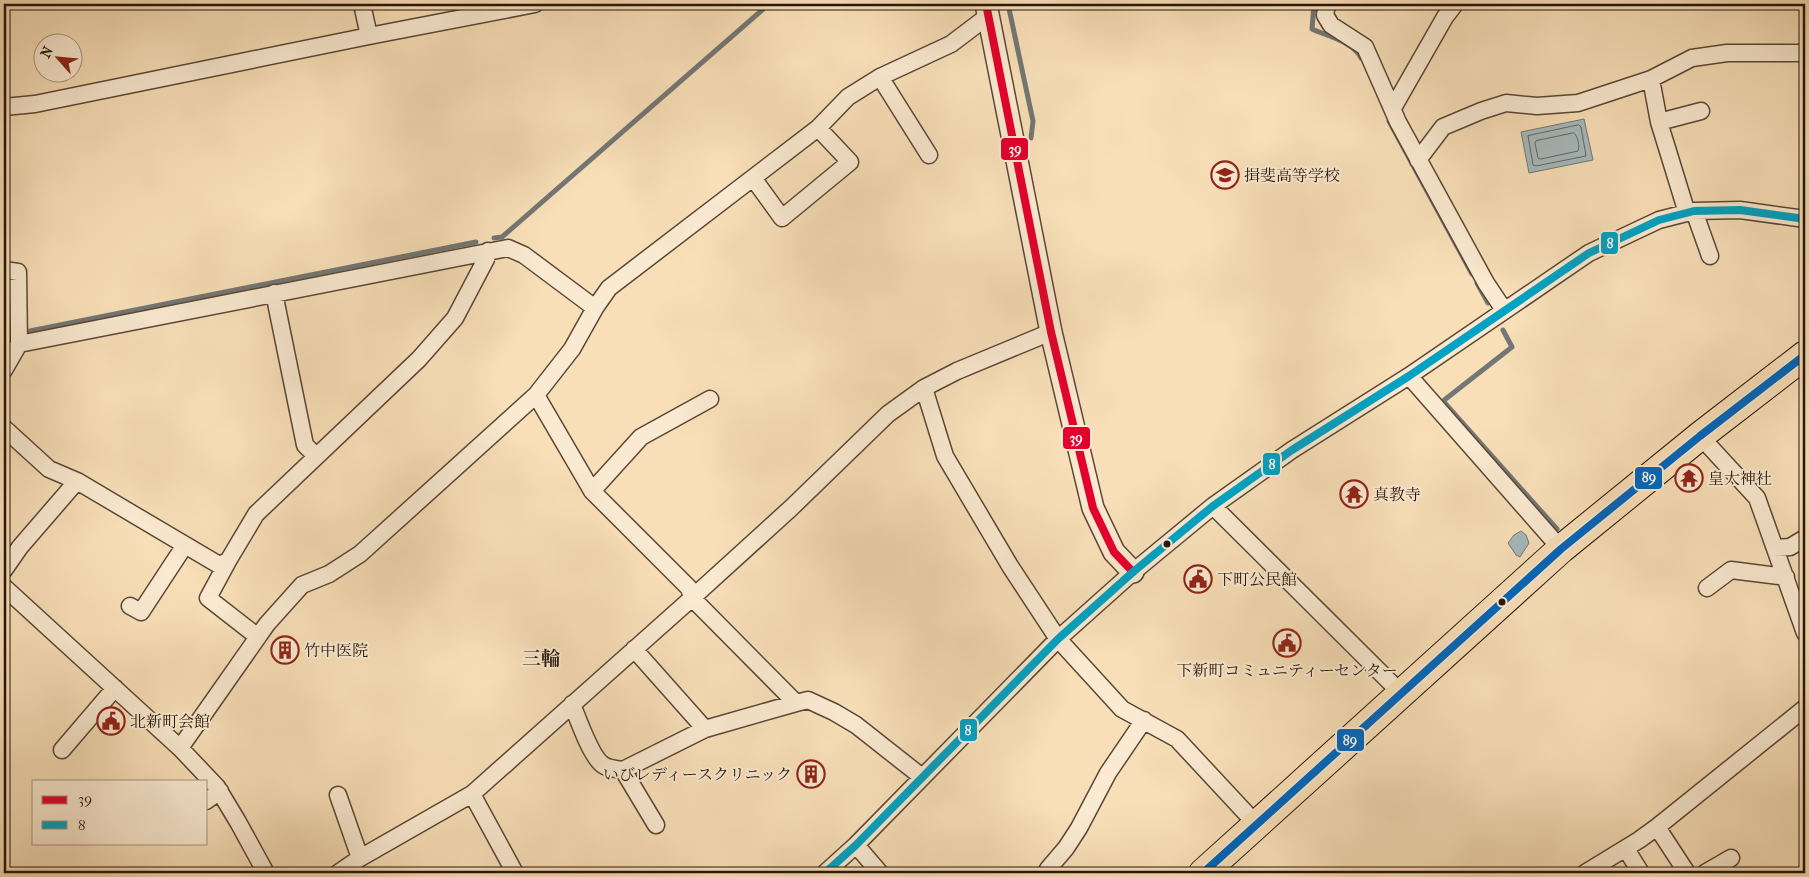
<svg xmlns="http://www.w3.org/2000/svg" width="1809" height="877" viewBox="0 0 1809 877" font-family="'IM FELL French Canon','Noto Serif JP',serif">
<style>
.water{fill:#a5b9bc;stroke:#737775}
.lines{fill:none;stroke-linecap:round;stroke-linejoin:round}
.shore{stroke:#666663;stroke-width:1}
.stream{stroke:#737775;stroke-width:5}
.minor-casing{stroke:#5b4736;stroke-width:19}
.tertiary-casing{stroke:#5b4736;stroke-width:24}
.trunk-casing{stroke:#27140a;stroke-width:30}
.minor{stroke:#faead1;stroke-width:16}
.tertiary{stroke:#faead1;stroke-width:21}
.trunk{stroke:#f8dfb8;stroke-width:28}
.bus-1-casing{stroke:#faead1;stroke-width:11}
.bus-2-casing{stroke:#faead1;stroke-width:11}
.bus-3-casing{stroke:#faead1;stroke-width:11}
.bus-1{stroke:#e4002b;stroke-width:8}
.bus-2{stroke:#02a2c4;stroke-width:8}
.bus-3{stroke:#0065bd;stroke-width:8}
.bus-dot{fill:#27140a;stroke:#faead1;stroke-width:2}
.labels{text-anchor:middle;stroke-width:4;stroke-linejoin:round;paint-order:stroke}
.poi-label{font-size:16px;fill:#27140a;stroke:#faead1;text-anchor:start}
.quarter-label{font-size:19px;font-weight:bold;fill:#27140a;stroke:#faead1}
.line-badge{stroke:#faead1;stroke-width:2}
.badge-label{font-size:14px;text-anchor:middle;font-weight:bold;fill:#fff}
</style>
<rect width="100%" height="100%" fill="#f8dfb8"/>
<filter id="stains"><feTurbulence type="fractalNoise" baseFrequency=".004" numOctaves="4"/><feColorMatrix values="0 0 0 0 .2 0 0 0 0 .09 0 0 0 0 .02 0 0 0 .5 -.17"/></filter>
<radialGradient id="worn" r=".72"><stop offset=".6" stop-color="#630" stop-opacity="0"/><stop offset="1" stop-color="#630" stop-opacity=".3"/></radialGradient>
<path class="water" d="M 1584,119 L 1593,160 L 1529,173 L 1521,132 Z
M 1521,531 L 1526,535 L 1529,543 L 1520,557 L 1516,555 L 1508,543 L 1514,535 Z"/>
<g class="lines">
<path class="shore" d="M 1579,125 L 1581,127 L 1586,156 L 1536,166 L 1533,165 L 1528,136 Z
M 1574,133 C 1578,136 1580,147 1578,151 L 1541,159 L 1538,158 L 1535,143 L 1536,141 Z"/>
<path class="stream" d="M 1008,4 L 1033,121 L 1031,138
M 1314,4 L 1312,29 C 1327,36 1354,42 1361,58
M 1389,121 L 1472,274
M 494,238 L 502,237 L 769,4
M 1477,283 L 1488,303
M 1503,330 L 1512,347 L 1443,401 L 1557,529
M 30,331 L 476,242"/>
<g class="minor-casing">
<path id="minor" d="M 362,4 L 369,36
M 1327,4 L 1325,15 L 1331,25 L 1365,47 L 1398,122 L 1486,283 L 1504,310
M 880,77 L 929,155
M 1651,79 L 1692,58 L 1727,53 L 1805,53
M 4,107 L 35,104 L 369,36 L 535,4
M 1393,108 L 1445,17 L 1455,4
M 1659,122 L 1687,213
M 1418,160 L 1443,127 L 1481,111 L 1506,103 L 1537,106 L 1578,103 L 1651,79 L 1659,122 L 1701,111
M 753,178 L 782,218 L 850,162 L 818,128
M 1694,211 L 1710,256
M 4,270 L 18,272 L 19,344 L 4,370
M 274,293 L 305,445 L 316,456
M 19,344 L 508,248 L 524,255 L 595,308
M 1409,376 L 1561,549
M 924,388 L 945,456 L 1010,566 L 1058,639 L 1122,709 L 1177,739 L 1257,825
M 536,395 L 592,491 L 689,588 L 692,598 L 796,703 L 705,729 L 634,649
M 4,428 L 49,469 L 77,481 L 219,565 L 228,561 L 256,514 L 419,359 L 455,318 L 486,259 L 488,251
M 1700,436 L 1757,498 L 1805,633
M 592,491 L 641,437 L 710,399
M 1213,506 L 1402,694
M 1775,548 L 1790,547 L 1805,538
M 228,561 L 208,598 L 258,637
M 4,570 L 20,547 L 77,481
M 4,587 L 180,748 L 217,787 L 238,822 L 266,873
M 1707,588 L 1731,570 L 1786,577
M 130,606 L 141,612 L 185,545
M 796,703 L 808,700 L 834,712 L 856,725 L 922,777
M 572,704 C 578,719 591,757 603,765 C 609,769 617,769 623,770
M 180,748 L 267,624 L 302,585 L 329,574 L 360,554 L 536,395 L 572,349 L 595,308 L 609,288 L 818,128 L 848,97 L 880,77 L 951,44 L 988,16
M 62,750 L 115,688
M 472,794 L 515,873
M 338,795 L 360,858
M 206,801 L 220,791
M 656,825 L 623,770 L 705,729
M 1657,827 L 1687,873
M 856,845 L 880,873
M 1626,849 L 1641,873
M 1048,869 L 1066,848 L 1079,828 L 1108,773 L 1144,720
M 338,873 L 360,858 L 472,794 L 692,598 L 791,508 L 888,414 L 924,388 L 957,371 L 1051,332
M 825,873 L 856,845 L 1058,639 L 1133,572 L 1213,506 L 1292,450 L 1409,376 L 1589,253 L 1659,220 L 1694,211 L 1740,210 L 1805,219
M 1585,873 L 1639,840 L 1657,827 L 1805,708
M 1705,873 L 1731,858"/>
</g>
<g class="tertiary-casing">
<path id="tertiary" d="M 986,4 L 1051,332 L 1093,508 L 1114,552 L 1133,572"/>
</g>
<g class="trunk-casing">
<path id="trunk" d="M 1203,873 L 1561,549 L 1700,436 L 1805,355"/>
</g>
<use href="#minor" class="minor"/>
<use href="#tertiary" class="tertiary"/>
<use href="#trunk" class="trunk"/>
<g class="bus-1-casing">
<path id="bus-1" d="M 986,4 L 1051,332 L 1093,508 L 1114,552 L 1133,572"/>
</g>
<g class="bus-2-casing">
<path id="bus-2" d="M 825,873 L 856,845 L 1058,639 L 1133,572 L 1213,506 L 1292,450 L 1409,376 L 1589,253 L 1659,220 L 1694,211 L 1740,210 L 1805,219"/>
</g>
<g class="bus-3-casing">
<path id="bus-3" d="M 1203,873 L 1561,549 L 1700,436 L 1805,355"/>
</g>
<use href="#bus-1" class="bus-1"/>
<use href="#bus-2" class="bus-2"/>
<use href="#bus-3" class="bus-3"/>
</g>
<defs>
<g id="school-ring" transform="scale(1.4375)"><circle r="9.5" fill="#faead1" stroke="#8f2418" stroke-width="1.5"/><path d="M0-5L7-2L0 1L-7-2ZM-4 1L0 2.5L4 1V4Q0 6-4 4Z" fill="#8f2418"/></g>
<g id="temple-ring" transform="scale(1.4375)"><circle r="9.5" fill="#faead1" stroke="#8f2418" stroke-width="1.5"/><path d="M0-6L5-2H3V0L6.5 2.5H4V6H1.5V3h-3V6H-4V2.5H-6.5L-3 0V-2H-5Z" fill="#8f2418"/></g>
<g id="civic-ring" transform="scale(1.4375)"><circle r="9.5" fill="#faead1" stroke="#8f2418" stroke-width="1.5"/><path d="M-.6-6.5H3V-4.5H.6V-3L4-1V1h2V6H-6V1h2V-1L-.6-3ZM-1.2 2.5V6h2.4V2.5Z" fill="#8f2418"/></g>
<g id="building-ring" transform="scale(1.4375)"><circle r="9.5" fill="#faead1" stroke="#8f2418" stroke-width="1.5"/><path d="M-4-6H4V6H1V3H-1V6H-4ZM-2.5-4.3h1.7v1.8h-1.7ZM.8-4.3h1.7v1.8H.8ZM-2.5-1h1.7V.8h-1.7ZM.8-1h1.7V.8H.8Z" fill="#8f2418"/></g>
</defs>
<g fill-rule="evenodd">
<use href="#school-ring" x="1225" y="175"/>
<use href="#temple-ring" x="1689" y="478"/>
<use href="#temple-ring" x="1354" y="494"/>
<use href="#civic-ring" x="1198" y="579"/>
<use href="#civic-ring" x="1287" y="643"/>
<use href="#building-ring" x="285" y="650"/>
<use href="#civic-ring" x="111" y="721"/>
<use href="#building-ring" x="811" y="774"/>
</g>
<g class="bus-dot">
<circle cx="1167" cy="544" r="4.5"/>
<circle cx="1502" cy="602" r="4.5"/>
</g>
<g class="labels">
<g class="poi-label">
<text x="1244" y="181">揖斐高等学校</text>
<text x="1708" y="484">皇太神社</text>
<text x="1373" y="500">真教寺</text>
<text x="1217" y="585">下町公民館</text>
<text x="304" y="656">竹中医院</text>
<text x="1287" y="676" text-anchor="middle">下新町コミュニティーセンター</text>
<text x="130" y="727">北新町会館</text>
<text x="792" y="780" text-anchor="end">いびレディースクリニック</text>
</g>
<g class="quarter-label">
<text x="541" y="665">三輪</text>
</g>
</g>
<g class="line-badge">
<rect x="1000" y="137" width="29" height="24" rx="5" fill="#e4002b"/>
<rect x="1600" y="231" width="19" height="24" rx="5" fill="#02a2c4"/>
<rect x="1062" y="426" width="29" height="24" rx="5" fill="#e4002b"/>
<rect x="1262" y="452" width="19" height="24" rx="5" fill="#02a2c4"/>
<rect x="1634" y="466" width="29" height="24" rx="5" fill="#0065bd"/>
<rect x="959" y="718" width="19" height="24" rx="5" fill="#02a2c4"/>
<rect x="1336" y="728" width="29" height="24" rx="5" fill="#0065bd"/>
</g>
<g class="badge-label">
<text x="1015" y="154">39</text>
<text x="1610" y="248">8</text>
<text x="1076" y="443">39</text>
<text x="1272" y="469">8</text>
<text x="1649" y="482">89</text>
<text x="968" y="735">8</text>
<text x="1350" y="745">89</text>
</g>
<rect width="1809" height="877" fill="none" stroke="#f8dfb8" stroke-width="20"/>
<rect x="5" y="5" width="1799" height="867" fill="none" stroke="#27140a" stroke-width="2.5"/>
<rect x="10" y="10" width="1789" height="857" fill="none" stroke="#27140a"/>
<rect x="32" y="780" width="175" height="65" fill="#faead1" stroke="#a69481"/>
<rect x="42" y="796" width="25" height="8" fill="#e4002b" stroke="#a69481"/>
<text x="78" y="804" font-size="15" fill="#27140a">39</text>
<rect x="42" y="821" width="25" height="8" fill="#02a2c4" stroke="#a69481"/>
<text x="78" y="830" font-size="15" fill="#27140a">8</text>
<g transform="translate(58 58) rotate(297)"><circle r="24" fill="#faead1" stroke="#a69481"/>
<path d="M0-4L9 19L0 12L-9 19Z" fill="#8f2418"/>
<text y="-8" font-size="14" font-weight="bold" text-anchor="middle" fill="#27140a">N</text>
</g>
<rect width="100%" height="100%" filter="url(#stains)"/>
<rect width="100%" height="100%" fill="url(#worn)"/>
</svg>
